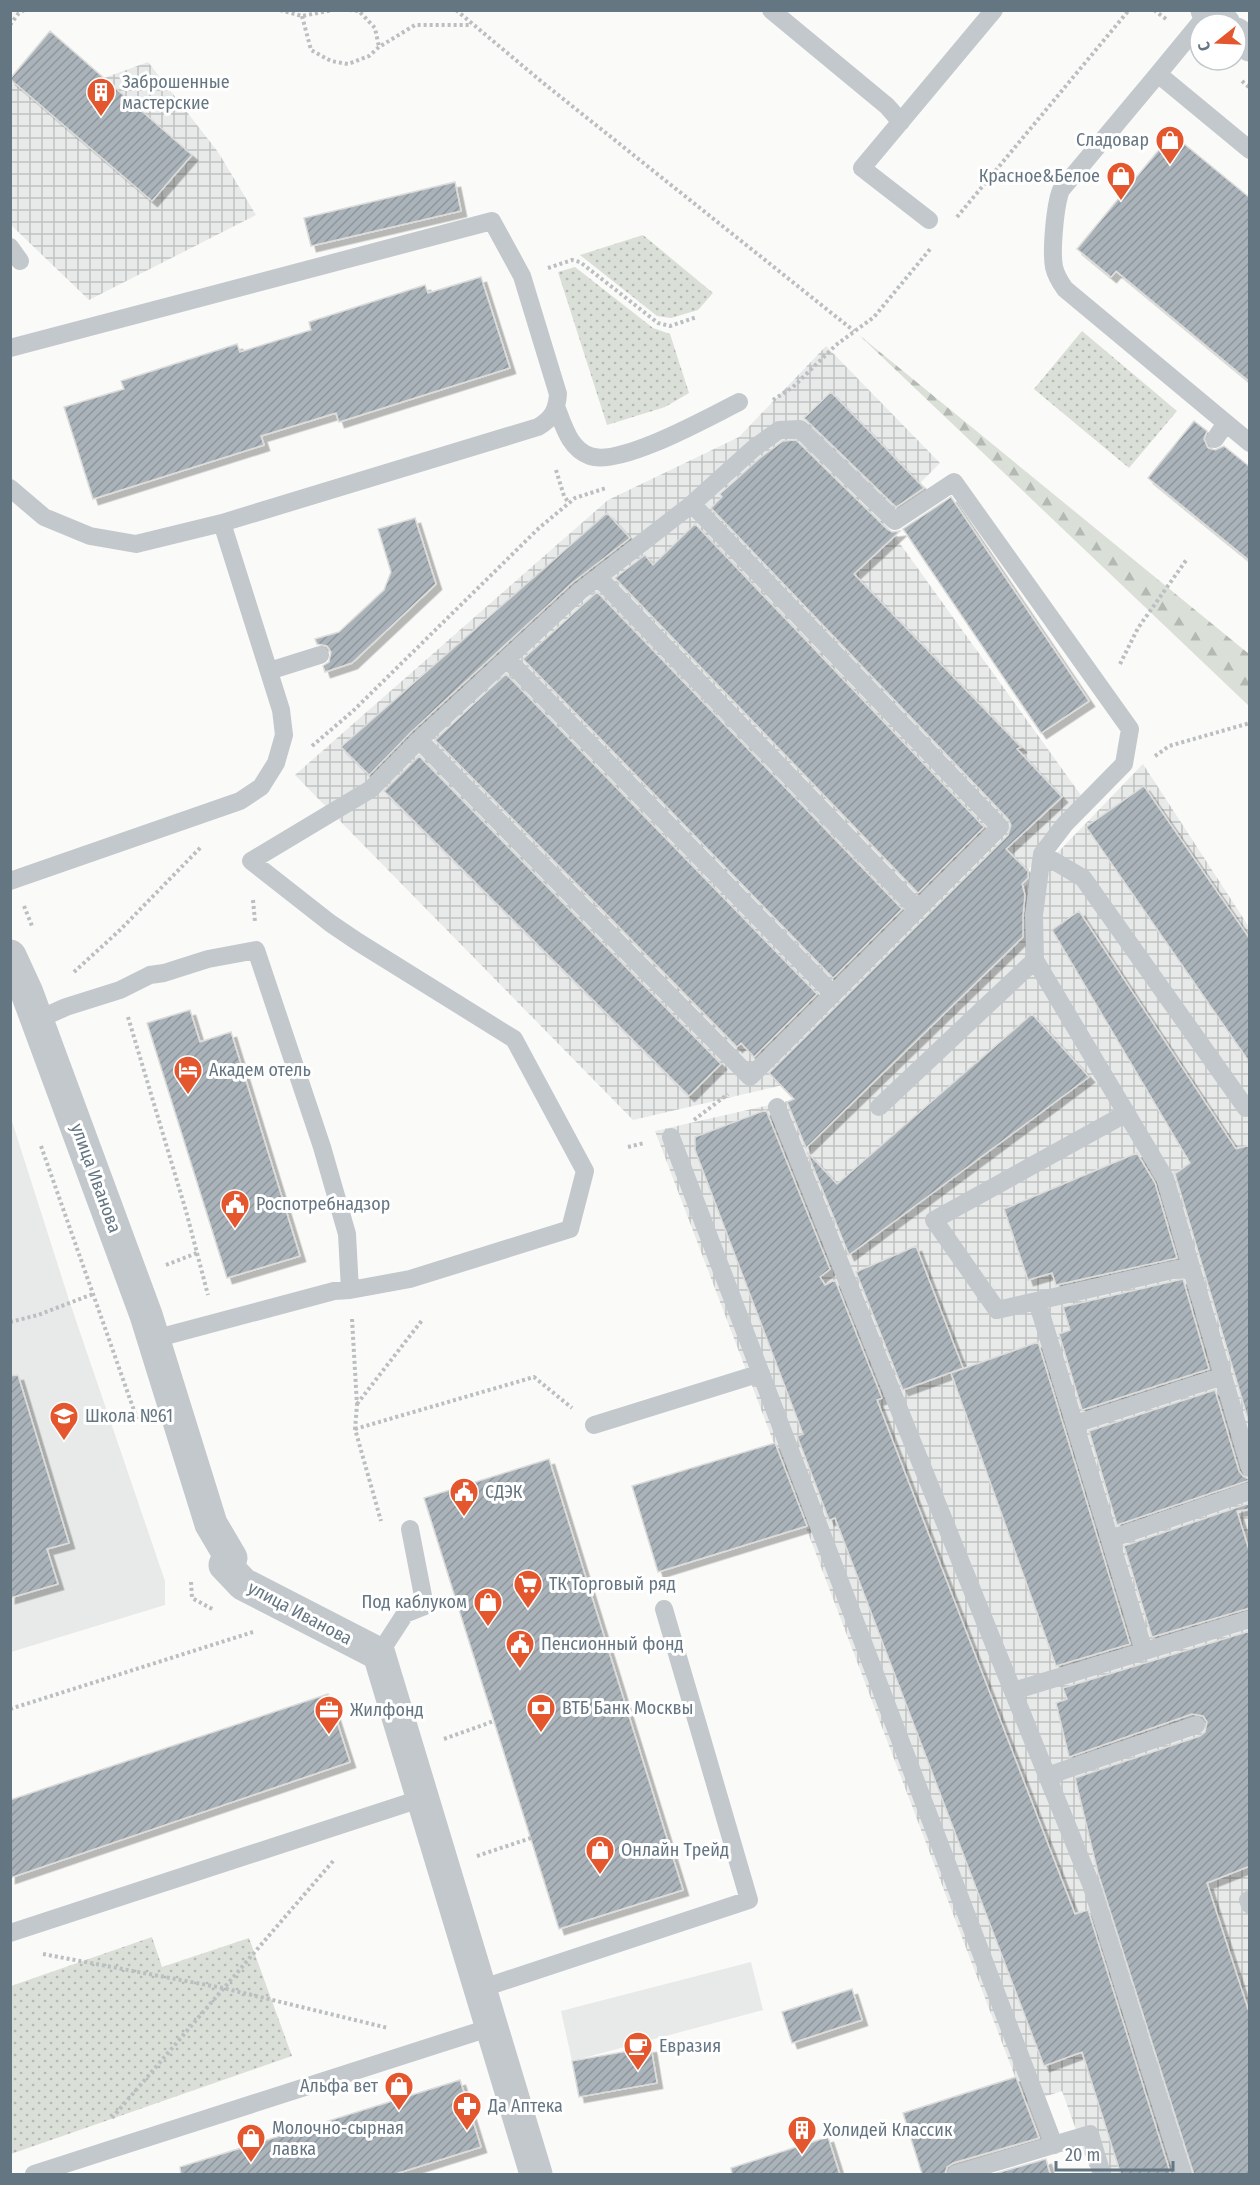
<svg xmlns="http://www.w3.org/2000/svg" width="1260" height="2185" viewBox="0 0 1260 2185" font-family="'Fira Sans Condensed',sans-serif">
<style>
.built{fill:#e8e9e9}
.industrial{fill:url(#industrial-grid)}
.forest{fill:url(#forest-firs)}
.park{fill:url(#park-dots)}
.building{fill:url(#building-hatch);stroke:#dcdcda;stroke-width:1.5;filter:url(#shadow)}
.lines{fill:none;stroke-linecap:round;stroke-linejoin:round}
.path{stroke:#bbbfc2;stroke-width:4;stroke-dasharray:3 3;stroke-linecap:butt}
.service{stroke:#c3c8cc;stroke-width:18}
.minor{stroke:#c3c8cc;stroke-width:33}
.tertiary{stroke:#c3c8cc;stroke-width:33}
.labels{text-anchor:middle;stroke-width:6;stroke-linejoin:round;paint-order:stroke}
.poi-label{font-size:18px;fill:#657683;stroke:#fff;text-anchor:start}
.street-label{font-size:18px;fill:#657683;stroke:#fff}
</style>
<defs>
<pattern id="industrial-grid" width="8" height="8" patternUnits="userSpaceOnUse" patternTransform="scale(1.5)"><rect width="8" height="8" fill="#e8e9e9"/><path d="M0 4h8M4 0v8" fill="none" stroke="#c0c1c2"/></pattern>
<pattern id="forest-firs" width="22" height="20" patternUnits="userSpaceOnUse" patternTransform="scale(1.5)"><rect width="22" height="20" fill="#dadfd7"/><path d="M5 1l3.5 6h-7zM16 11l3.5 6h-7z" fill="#b4b9b4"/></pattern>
<pattern id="park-dots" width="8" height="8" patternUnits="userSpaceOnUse" patternTransform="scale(1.5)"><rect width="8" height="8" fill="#dadfd7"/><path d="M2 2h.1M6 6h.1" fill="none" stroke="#b4b9b4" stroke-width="1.8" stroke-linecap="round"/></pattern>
<pattern id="building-hatch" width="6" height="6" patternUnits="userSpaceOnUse" patternTransform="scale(1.5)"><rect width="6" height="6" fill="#aab3b9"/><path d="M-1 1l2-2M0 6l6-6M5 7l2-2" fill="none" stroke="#8e969c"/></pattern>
<filter id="shadow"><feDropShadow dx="5.5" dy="5.5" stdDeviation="0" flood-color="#0004"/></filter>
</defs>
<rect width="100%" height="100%" fill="#fafaf8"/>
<path class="built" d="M 10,1115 L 70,1303 L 165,1581 L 165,1605 L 11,1652 Z
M 751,1962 L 763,2010 L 572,2061 L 561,2011 Z"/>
<path class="industrial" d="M 50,31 L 104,78 L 148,62 L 218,152 L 256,215 L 89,300 L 11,225 L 11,77 Z
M 826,346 L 940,463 L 883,520 L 1088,805 L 843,1071 L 633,1120 L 295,775 L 608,500 L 739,437 Z
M 1143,764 L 1249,927 L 1249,2174 L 1092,2174 L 1062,2091 L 1025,2103 L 655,1131 L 827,1092 Z"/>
<path class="forest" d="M 859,335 L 1249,654 L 1249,706 Z"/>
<path class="park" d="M 643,235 L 713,293 L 698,310 L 671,318 L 657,316 L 580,255 Z
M 575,267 L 653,328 L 670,334 L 689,393 L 665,407 L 607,425 L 558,272 Z
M 1082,331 L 1177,411 L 1129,468 L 1034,389 Z
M 152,1937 L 162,1967 L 249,1938 L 292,2056 L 11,2154 L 11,1986 Z"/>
<path class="building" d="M 50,31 L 192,155 L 152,201 L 10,79 Z
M 1172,134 L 1250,198 L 1250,382 L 1116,271 L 1111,277 L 1077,249 Z
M 455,182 L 461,211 L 311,246 L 304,218 Z
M 481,277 L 510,368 L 339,422 L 336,413 L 261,436 L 264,445 L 93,499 L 64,407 L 124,389 L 121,381 L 237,344 L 240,352 L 311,330 L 309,322 L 425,285 L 428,293 Z
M 831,392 L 867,429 L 924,488 L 896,507 L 804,418 Z
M 1194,421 L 1207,431 L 1204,439 L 1208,448 L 1215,450 L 1224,446 L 1250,467 L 1250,561 L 1148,478 Z
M 796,440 L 887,529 L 892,532 L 900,531 L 854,574 L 1021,747 L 1017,749 L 1062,797 L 1006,849 L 1028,871 L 1028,878 L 1022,884 L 1025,895 L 1023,915 L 1023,937 L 806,1148 L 787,1102 L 794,1099 L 769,1073 L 1008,835 L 1011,825 L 1008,819 L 711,508 L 722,497 L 720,494 L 760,458 L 783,441 Z
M 951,497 L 1089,701 L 1041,733 L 903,529 Z
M 607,513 L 630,538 L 572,583 L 411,732 L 369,775 L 341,747 Z
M 415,518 L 436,584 L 352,663 L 325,672 L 323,666 L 329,662 L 331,652 L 327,646 L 317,644 L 315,639 L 339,632 L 384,590 L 391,572 L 378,529 Z
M 695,524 L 984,827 L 918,893 L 615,578 L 645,555 L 653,565 Z
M 597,592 L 902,909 L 833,978 L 523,659 Z
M 506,674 L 817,994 L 754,1057 L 741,1043 L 737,1047 L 435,740 Z
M 419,756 L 721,1064 L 689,1096 L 384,791 Z
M 1144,786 L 1250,939 L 1250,1063 L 1086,827 Z
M 1079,911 L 1236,1149 L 1250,1145 L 1250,1426 L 1174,1171 L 1176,1173 L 1190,1163 L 1052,930 Z
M 190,1010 L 200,1042 L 231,1032 L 300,1256 L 227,1278 L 147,1023 Z
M 1032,1014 L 1089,1077 L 849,1255 L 807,1152 L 837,1184 Z
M 766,1110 L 830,1269 L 820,1277 L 825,1285 L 835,1280 L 882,1398 L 877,1400 L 1075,1914 L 1088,1910 L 1171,2175 L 1121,2175 L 1082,2052 L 1044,2066 L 835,1518 L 829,1520 L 797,1436 L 803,1434 L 695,1150 L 695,1137 Z
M 1137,1153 L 1155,1183 L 1177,1258 L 1056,1285 L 1052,1273 L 1028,1280 L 1004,1209 Z
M 916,1246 L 963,1368 L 903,1390 L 856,1272 Z
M 1183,1279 L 1209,1369 L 1082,1410 L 1059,1334 L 1070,1330 L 1063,1307 Z
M 1038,1342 L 1130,1644 L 1056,1666 L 951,1373 Z
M 18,1375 L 69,1543 L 47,1549 L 58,1584 L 10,1598 L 10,1376 Z
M 1215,1390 L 1239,1471 L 1243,1476 L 1250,1480 L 1117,1525 L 1089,1431 Z
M 775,1443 L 807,1526 L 658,1572 L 632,1486 Z
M 549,1459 L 683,1890 L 559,1929 L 424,1498 Z
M 1250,1503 L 1250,1509 L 1237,1511 L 1250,1553 L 1250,1608 L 1152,1637 L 1124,1546 Z
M 1250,1631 L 1250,1866 L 1207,1883 L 1250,2015 L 1250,2175 L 1194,2175 L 1098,1873 L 1075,1778 L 1200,1736 L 1205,1732 L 1207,1722 L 1203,1716 L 1192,1714 L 1069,1757 L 1056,1703 L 1067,1699 L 1063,1688 Z
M 328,1694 L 350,1762 L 10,1878 L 10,1800 Z
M 852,1989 L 862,2020 L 792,2043 L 782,2012 Z
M 651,2047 L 657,2083 L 579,2097 L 572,2061 Z
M 1016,2077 L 1039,2138 L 953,2163 L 947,2167 L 945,2174 L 922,2174 L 903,2113 Z
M 460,2080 L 481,2147 L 392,2175 L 181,2175 L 180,2167 Z
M 828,2137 L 840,2175 L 732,2175 L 731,2168 Z
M 1046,2159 L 1050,2174 L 994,2174 Z"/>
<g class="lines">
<path class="path" d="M 280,10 L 302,16 L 333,10
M 349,10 L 359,11 L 375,28 L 379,47
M 456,10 L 542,82 L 854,331
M 1154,10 L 1166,19
M 302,16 L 311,50 L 331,61 L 348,64 L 369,56 L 379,47 L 415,25 L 471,25
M 10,25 L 18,14 L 24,10
M 1242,81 L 1250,88
M 957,217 L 1129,10
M 548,268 L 572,260 L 580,262 L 658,323 L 670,326 L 697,317
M 773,400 L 793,387 L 836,345 L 874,317 L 931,248
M 556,470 L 564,496 L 569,503
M 1120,664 L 1138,628 L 1187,559
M 312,746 L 353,711 L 539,528 L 575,498 L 606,488
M 1155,756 L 1169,746 L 1250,723
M 253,900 L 255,922
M 24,906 L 32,926
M 74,972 L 120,930 L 201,847
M 128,1017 L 186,1211 L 208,1295
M 694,1120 L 728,1094
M 41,1146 L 137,1419
M 628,1147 L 644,1143
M 166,1265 L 197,1253
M 352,1319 L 357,1405 L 355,1429 L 381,1521
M 10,1322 L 38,1315 L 93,1294
M 357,1404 L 423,1319
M 355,1429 L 534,1377 L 572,1408
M 191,1582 L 192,1598 L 214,1610
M 10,1709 L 253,1632
M 444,1739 L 494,1721
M 477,1856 L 531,1838
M 43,1954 L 223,1988 L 388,2028
M 112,2118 L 334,1860"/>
<path class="service" d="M 771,10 L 887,106 L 901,122
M 1158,74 L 1209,12
M 1250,150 L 1158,74 L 1061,190 C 1055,205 1051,251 1054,267 C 1056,276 1060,282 1065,289 L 1250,443
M 929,220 L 862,168 L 994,10
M 10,247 L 20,261
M 10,348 L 492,221 L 522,276 L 558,394 C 557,410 552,419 538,427 L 222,523 L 136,544 L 90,536 L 44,517 L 10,488
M 557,409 C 564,427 570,449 590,456 C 620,467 709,417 739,402
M 1215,439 L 1226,423
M 692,504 L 753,449 L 779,430 L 800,429 L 895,521 L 954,482 L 1130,729 L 1124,764 L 1065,824 L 1042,854
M 598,577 L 917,909
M 507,659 L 833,994
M 269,671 L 320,655
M 10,881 L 240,801 L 261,787 L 276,763 L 284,735 L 281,710 L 222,523
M 1035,960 L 1034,915 L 1042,854 L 1083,878 L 1246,1108
M 37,1020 L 66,1007 L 120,990 L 150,975 L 164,973 L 208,959 L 256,950 L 322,1147 L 347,1234 L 350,1290
M 777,1107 L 1092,1887 L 1183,2174
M 879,1107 L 1035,960 L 1165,1178 L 1250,1468
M 1127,1113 L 934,1220 L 997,1310 L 1190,1266
M 671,1137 L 1054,2145
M 1037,1301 L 1144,1651
M 154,1339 L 334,1291 L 350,1290 L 410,1279 L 570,1229 L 585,1171 L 514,1039 L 358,942 L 330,923 L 251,861 L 371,789 L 419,740 L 580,591 L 692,504 L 1000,827 L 750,1077 L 419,740
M 1075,1424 L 1223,1376
M 594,1425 L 761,1373
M 1110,1539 L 1250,1491
M 379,1654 L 405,1614 L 425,1606 L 410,1529
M 1013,1691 L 1250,1619
M 1047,1776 L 1196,1725
M 1248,1900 L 1250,1905
M 10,1933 L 423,1798
M 480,1989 L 749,1900 L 664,1609
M 34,2174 L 492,2027
M 956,2174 L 1090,2134 L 1102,2174"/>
<path class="minor" d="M 1207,10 L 1224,24
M 1236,34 L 1250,45"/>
<path class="tertiary" d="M 10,956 L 27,993 L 146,1315 L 211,1524 L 231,1558 L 225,1565 L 243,1584 L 379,1654 L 536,2174"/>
</g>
<defs>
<g id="building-pin" transform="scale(1.5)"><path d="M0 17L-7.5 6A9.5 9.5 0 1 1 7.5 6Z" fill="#e4572e" stroke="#fff"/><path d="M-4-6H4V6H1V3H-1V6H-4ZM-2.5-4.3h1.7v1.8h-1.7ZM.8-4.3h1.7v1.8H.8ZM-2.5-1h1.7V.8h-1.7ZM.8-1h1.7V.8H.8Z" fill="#fff"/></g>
<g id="shop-pin" transform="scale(1.5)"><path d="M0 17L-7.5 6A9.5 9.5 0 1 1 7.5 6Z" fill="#e4572e" stroke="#fff"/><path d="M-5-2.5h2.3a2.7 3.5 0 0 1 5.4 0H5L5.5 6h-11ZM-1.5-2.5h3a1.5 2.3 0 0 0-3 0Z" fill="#fff"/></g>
<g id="hotel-pin" transform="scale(1.5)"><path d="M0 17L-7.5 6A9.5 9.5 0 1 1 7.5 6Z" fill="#e4572e" stroke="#fff"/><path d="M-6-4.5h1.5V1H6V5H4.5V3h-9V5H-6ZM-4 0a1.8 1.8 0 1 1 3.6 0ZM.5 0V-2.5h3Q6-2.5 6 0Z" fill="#fff"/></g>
<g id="civic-pin" transform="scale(1.5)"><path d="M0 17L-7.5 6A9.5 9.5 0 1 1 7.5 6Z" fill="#e4572e" stroke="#fff"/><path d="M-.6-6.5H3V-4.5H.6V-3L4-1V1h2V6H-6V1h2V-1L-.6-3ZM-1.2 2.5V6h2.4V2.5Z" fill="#fff"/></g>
<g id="school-pin" transform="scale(1.5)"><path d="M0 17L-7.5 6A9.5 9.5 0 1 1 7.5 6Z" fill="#e4572e" stroke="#fff"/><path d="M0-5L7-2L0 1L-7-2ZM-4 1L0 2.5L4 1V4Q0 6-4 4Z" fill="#fff"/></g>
<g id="supermarket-pin" transform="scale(1.5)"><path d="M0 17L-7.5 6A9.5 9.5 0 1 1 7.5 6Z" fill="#e4572e" stroke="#fff"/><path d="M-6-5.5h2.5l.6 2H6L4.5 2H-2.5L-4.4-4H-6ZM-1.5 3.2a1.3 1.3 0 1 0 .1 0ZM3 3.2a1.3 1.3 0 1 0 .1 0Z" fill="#fff"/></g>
<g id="bank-pin" transform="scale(1.5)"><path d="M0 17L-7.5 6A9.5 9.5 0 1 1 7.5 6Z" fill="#e4572e" stroke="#fff"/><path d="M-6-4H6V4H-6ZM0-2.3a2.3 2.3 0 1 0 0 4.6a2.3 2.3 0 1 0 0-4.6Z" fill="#fff"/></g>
<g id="office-pin" transform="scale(1.5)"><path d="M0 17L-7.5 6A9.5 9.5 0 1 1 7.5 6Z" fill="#e4572e" stroke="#fff"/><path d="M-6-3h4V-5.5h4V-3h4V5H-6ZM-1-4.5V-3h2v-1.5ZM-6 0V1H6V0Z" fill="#fff"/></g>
<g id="cafe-pin" transform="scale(1.5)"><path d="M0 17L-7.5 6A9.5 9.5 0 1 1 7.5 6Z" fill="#e4572e" stroke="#fff"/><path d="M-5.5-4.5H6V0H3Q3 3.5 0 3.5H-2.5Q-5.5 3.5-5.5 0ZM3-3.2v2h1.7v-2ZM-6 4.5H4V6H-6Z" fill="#fff"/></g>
<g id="pharmacy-pin" transform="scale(1.5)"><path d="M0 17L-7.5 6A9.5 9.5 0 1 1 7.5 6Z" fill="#e4572e" stroke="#fff"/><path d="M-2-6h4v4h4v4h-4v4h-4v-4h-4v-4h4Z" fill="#fff"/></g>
</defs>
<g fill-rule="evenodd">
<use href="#building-pin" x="101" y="92"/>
<use href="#shop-pin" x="1170" y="140"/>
<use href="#shop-pin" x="1121" y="176"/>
<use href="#hotel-pin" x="188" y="1070"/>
<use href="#civic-pin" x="235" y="1204"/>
<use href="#school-pin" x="64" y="1416"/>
<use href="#civic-pin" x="464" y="1492"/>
<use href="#supermarket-pin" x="528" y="1584"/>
<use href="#shop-pin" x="488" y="1602"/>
<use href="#civic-pin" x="520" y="1644"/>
<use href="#bank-pin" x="541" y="1708"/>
<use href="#office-pin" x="329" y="1710"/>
<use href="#shop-pin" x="600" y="1850"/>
<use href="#cafe-pin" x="638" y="2046"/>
<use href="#shop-pin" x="399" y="2086"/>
<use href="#pharmacy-pin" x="467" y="2106"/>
<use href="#building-pin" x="802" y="2130"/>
<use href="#shop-pin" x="251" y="2138"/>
</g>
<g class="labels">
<g class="poi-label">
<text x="122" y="88">Заброшенные<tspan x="122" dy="21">мастерские</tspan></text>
<text x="1149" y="146" text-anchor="end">Сладовар</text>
<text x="1100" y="182" text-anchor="end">Красное&amp;Белое</text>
<text x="209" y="1076">Академ отель</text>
<text x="256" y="1210">Роспотребнадзор</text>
<text x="85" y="1422">Школа №61</text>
<text x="485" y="1498">СДЭК</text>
<text x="549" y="1590">ТК Торговый ряд</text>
<text x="467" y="1608" text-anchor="end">Под каблуком</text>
<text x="541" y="1650">Пенсионный фонд</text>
<text x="562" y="1714">ВТБ Банк Москвы</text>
<text x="350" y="1716">Жилфонд</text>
<text x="621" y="1856">Онлайн Трейд</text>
<text x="659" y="2052">Евразия</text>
<text x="378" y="2092" text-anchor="end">Альфа вет</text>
<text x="488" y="2112">Да Аптека</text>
<text x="272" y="2134">Молочно-сырная<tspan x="272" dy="21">лавка</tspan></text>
<text x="823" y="2136">Холидей Классик</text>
</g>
<g class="street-label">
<text transform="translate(96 1178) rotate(70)" y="6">улица Иванова</text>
<text transform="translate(300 1613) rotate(28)" y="6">улица Иванова</text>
</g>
</g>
<rect width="1260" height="2185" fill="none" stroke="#657683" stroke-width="24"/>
<g transform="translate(1218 42) rotate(252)"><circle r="28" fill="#ffffff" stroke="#c1c8cd" stroke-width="1.5"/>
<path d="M0-4.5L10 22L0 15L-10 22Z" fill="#e4572e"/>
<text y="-9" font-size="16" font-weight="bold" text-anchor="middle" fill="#657683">С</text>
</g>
<path d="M1056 2161v9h117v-9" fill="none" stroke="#657683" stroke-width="3"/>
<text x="1065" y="2161" font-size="18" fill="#657683" stroke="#ffffff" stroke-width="4.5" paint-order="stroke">20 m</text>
</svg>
